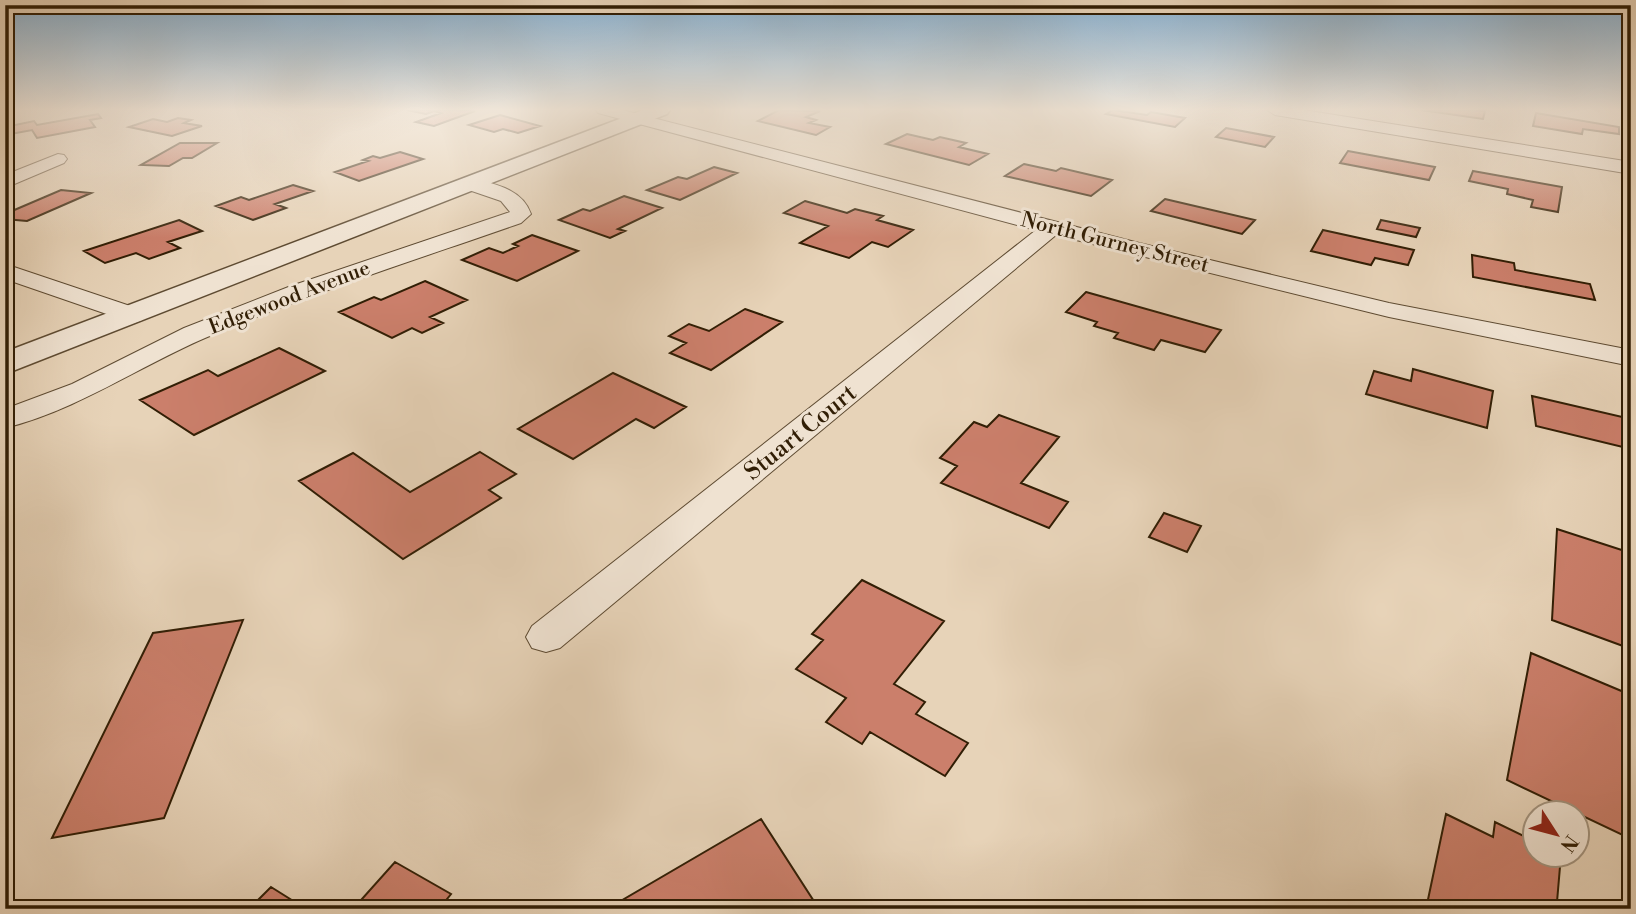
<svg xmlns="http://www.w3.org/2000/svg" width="1636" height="914" viewBox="0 0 1636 914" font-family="'Libre Bodoni',serif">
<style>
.building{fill:#cb7f6b;stroke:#311e05;stroke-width:2}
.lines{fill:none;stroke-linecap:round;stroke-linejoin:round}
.minor-casing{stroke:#5e4b32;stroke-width:2}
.tertiary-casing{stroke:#5e4b32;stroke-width:3}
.minor{fill:#efe2d1;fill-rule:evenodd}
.tertiary{fill:#efe2d1;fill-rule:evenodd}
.labels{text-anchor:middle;stroke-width:6;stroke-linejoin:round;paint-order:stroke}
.far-street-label{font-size:21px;fill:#311e05;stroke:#efe2d1}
.street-label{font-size:24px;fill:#311e05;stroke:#efe2d1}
</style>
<rect width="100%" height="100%" fill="#e7d3b8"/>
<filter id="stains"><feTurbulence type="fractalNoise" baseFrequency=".00286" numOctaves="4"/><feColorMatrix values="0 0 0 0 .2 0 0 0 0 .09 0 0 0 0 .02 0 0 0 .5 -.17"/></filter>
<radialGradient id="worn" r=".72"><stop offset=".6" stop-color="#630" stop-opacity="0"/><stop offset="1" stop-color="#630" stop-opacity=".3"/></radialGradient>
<path class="building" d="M 407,110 L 468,110 L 475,111 L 434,126 L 416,122 L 441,113 L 434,111 L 426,114 Z
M 779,110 L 820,111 L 806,117 L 816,120 L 809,123 L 830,127 L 816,135 L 758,121 Z
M 1113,110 L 1147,115 L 1151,112 L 1185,118 L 1175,127 L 1106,114 Z
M 1421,110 L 1476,110 L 1485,111 L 1483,119 Z
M 1536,113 L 1619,127 L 1619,134 L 1583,129 L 1582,134 L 1533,126 Z
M 98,114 L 101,118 L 90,120 L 95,127 L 37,138 L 32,130 L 5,135 L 5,127 L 34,121 L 37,125 Z
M 500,115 L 540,126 L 518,133 L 503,129 L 494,132 L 469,125 Z
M 178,118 L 191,120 L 184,123 L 202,126 L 172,136 L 129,127 L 153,119 L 167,122 Z
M 1226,128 L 1274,137 L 1265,147 L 1216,137 Z
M 907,134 L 933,140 L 940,137 L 966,143 L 959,147 L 988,154 L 969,165 L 886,144 Z
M 180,143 L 217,143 L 192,158 L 183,158 L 169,166 L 141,165 Z
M 1348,151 L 1435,167 L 1429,180 L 1340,163 Z
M 400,152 L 423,159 L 359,181 L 335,172 L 368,161 L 363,160 L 373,156 L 380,158 Z
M 1024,164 L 1056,171 L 1061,168 L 1112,180 L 1091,196 L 1005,176 Z
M 714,167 L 737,173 L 680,200 L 647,190 L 678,177 L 687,179 Z
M 1473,171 L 1562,187 L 1558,212 L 1531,207 L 1533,200 L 1507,194 L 1508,189 L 1469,181 Z
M 293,185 L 313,191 L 275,204 L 286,208 L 253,220 L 216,206 L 241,197 L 249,200 Z
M 61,190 L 91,193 L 27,221 L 5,219 L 5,214 Z
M 624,196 L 662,208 L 618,229 L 625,231 L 610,238 L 559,220 L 583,209 L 590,211 Z
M 1165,199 L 1255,220 L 1242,234 L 1151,211 Z
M 805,201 L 847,213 L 855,209 L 883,216 L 877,220 L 913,230 L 888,247 L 872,242 L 849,258 L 800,243 L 828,226 L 784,213 Z
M 179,220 L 202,231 L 168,242 L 180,248 L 149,259 L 136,253 L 105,263 L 84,251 Z
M 1381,220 L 1420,228 L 1416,237 L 1377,229 Z
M 1323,230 L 1414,250 L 1408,265 L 1375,258 L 1371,265 L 1311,251 Z
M 532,235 L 578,251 L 517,281 L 462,260 L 489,248 L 503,253 L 518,246 L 513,244 Z
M 1472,255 L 1514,263 L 1515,270 L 1590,284 L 1595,300 L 1473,277 Z
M 425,281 L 467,300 L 430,317 L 443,323 L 422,333 L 412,328 L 392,338 L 339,312 L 374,297 L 381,300 Z
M 1086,292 L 1221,330 L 1205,352 L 1161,340 L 1154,350 L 1114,338 L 1118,333 L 1094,326 L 1097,322 L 1066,312 Z
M 745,309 L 782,322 L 711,370 L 670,353 L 686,343 L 669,336 L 689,324 L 709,331 Z
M 279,348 L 325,371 L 194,435 L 140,400 L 208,370 L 218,376 Z
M 1413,369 L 1493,391 L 1487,428 L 1366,394 L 1374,371 L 1411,381 Z
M 613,373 L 686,407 L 654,428 L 636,419 L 573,459 L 518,429 Z
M 1532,396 L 1631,419 L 1631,449 L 1536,426 Z
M 999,415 L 1059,437 L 1021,483 L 1068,502 L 1049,528 L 941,483 L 957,466 L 940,458 L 974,422 L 987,427 Z
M 480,452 L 516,474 L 489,490 L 501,498 L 403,559 L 299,481 L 353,453 L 410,492 Z
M 1164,513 L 1201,526 L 1187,552 L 1149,537 Z
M 1557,529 L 1631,553 L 1631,601 L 1622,598 L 1623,646 L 1552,620 Z
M 862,580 L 944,621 L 894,684 L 925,702 L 916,714 L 968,743 L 945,776 L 870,732 L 862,744 L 826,722 L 846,698 L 796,669 L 823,640 L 812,634 Z
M 243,620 L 164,818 L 52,838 L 153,633 Z
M 1531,653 L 1631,695 L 1631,839 L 1507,780 Z
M 1446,814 L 1493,837 L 1495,822 L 1534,841 L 1534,855 L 1561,855 L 1557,902 L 1570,909 L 1426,909 Z
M 761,819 L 817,906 L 812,909 L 607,909 Z
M 395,862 L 451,894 L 439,909 L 353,909 Z
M 271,887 L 306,909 L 249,909 Z"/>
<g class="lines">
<g class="minor-casing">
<path id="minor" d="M 596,110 L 622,110 L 1135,242 L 1389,303 L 1631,350 L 1631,366 L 1389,317 L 1056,235 L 560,648 L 546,652 L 532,648 L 526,637 L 532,626 L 1036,230 L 598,113 Z
M 1267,110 L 1303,110 L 1631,162 L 1631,174 L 1275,115 Z
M 58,154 L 64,155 L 67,159 L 64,163 L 5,188 L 5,175 Z
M 470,178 C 494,184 522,188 531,214 L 521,223 C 415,260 308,294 205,338 C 138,367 77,410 5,428 L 5,409 L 72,384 L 184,328 L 291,286 L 510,212 L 501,201 L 463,188 L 460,184 Z
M 5,264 L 142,310 L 146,315 L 142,320 L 133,323 L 124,320 L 5,279 Z"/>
</g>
<g class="tertiary-casing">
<path id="tertiary" d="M 643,110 L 670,110 L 667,114 L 5,374 L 5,352 Z"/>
</g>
<use href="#minor" class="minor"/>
<use href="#tertiary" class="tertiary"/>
</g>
<linearGradient id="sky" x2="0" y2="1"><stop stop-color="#8ab4d6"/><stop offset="0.46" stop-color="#f4ebdf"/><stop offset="1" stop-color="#f4ebdf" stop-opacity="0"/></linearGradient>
<rect width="1636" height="238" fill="url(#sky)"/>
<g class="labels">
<g class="far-street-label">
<text transform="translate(1115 242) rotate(14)" y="7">North Gurney Street</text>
<text transform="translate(289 297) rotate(-21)" y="7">Edgewood Avenue</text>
</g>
<g class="street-label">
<text transform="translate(800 432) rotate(-39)" y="8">Stuart Court</text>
</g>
</g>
<rect width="1636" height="914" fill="none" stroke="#e7d3b8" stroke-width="28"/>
<rect x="7" y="7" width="1622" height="900" fill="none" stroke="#311e05" stroke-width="3.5"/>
<rect x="14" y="14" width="1608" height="886" fill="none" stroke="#311e05" stroke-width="2"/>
<g transform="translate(1556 834) rotate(126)"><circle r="33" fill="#efe2d1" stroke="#a3947f" stroke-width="2"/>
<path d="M0-5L12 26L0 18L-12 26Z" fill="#8f2418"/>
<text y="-10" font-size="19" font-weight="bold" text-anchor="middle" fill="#311e05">N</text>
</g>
<rect width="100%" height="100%" filter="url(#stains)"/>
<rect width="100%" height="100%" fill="url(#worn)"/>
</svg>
